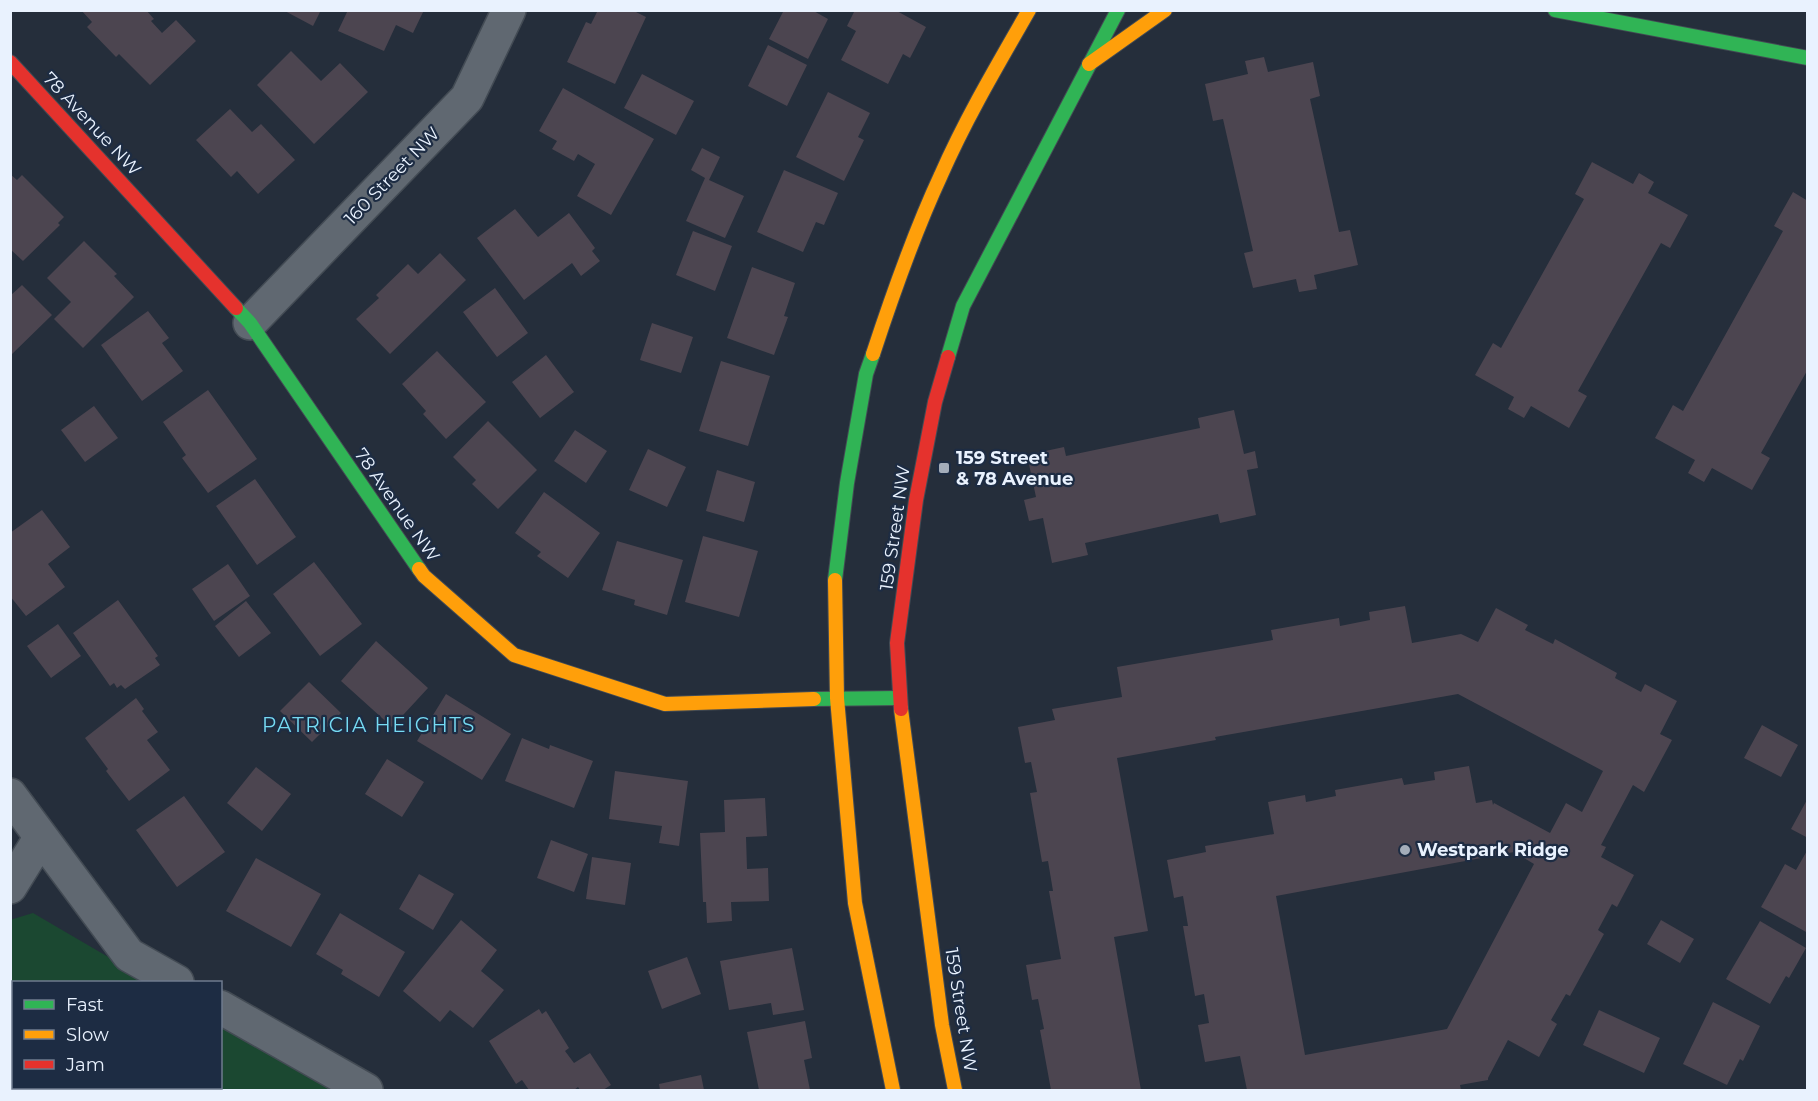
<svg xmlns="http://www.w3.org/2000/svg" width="1818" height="1101" viewBox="0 0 1818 1101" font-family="Montserrat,sans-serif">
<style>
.green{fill:#1b4831}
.building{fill:#4c4550;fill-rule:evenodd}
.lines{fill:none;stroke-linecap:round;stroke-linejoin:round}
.street-casing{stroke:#434b54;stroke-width:36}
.fast-casing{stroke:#434b54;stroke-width:16}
.slow-casing{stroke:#434b54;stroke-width:16}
.jam-casing{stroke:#434b54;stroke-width:16}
.street{stroke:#606871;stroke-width:33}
.fast{stroke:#30b455;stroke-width:14}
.slow{stroke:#ff9f0a;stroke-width:14}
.jam{stroke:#e5322d;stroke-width:14}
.poi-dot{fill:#a4adba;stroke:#1d2c43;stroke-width:2}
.labels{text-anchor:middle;stroke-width:4.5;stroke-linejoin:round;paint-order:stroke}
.street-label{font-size:18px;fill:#e9f2fe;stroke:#1d2c43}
.poi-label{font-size:18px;font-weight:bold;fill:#e9f2fe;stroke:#1d2c43;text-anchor:start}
.neighbourhood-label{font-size:20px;letter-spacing:1.5px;fill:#76dbf3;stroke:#1d2c43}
</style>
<rect width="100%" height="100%" fill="#252e3b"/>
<path class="green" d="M 33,913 L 151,982 L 14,982 L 13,1056 L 10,1054 L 10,920 Z
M 221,1024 L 334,1090 L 78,1090 L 72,1088 L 220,1088 Z"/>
<path class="building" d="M 81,10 L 146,10 L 154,19 L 151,21 L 162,33 L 176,20 L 196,41 L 150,85 L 119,54 L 116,57 L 87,27 L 92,22 Z
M 283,10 L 321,10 L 313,26 Z
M 348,10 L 424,10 L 413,33 L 396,25 L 384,51 L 338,31 Z
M 598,10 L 632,10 L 646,17 L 615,84 L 567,62 L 586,22 L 591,24 Z
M 784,10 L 812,10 L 828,19 L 808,59 L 769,39 Z
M 855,10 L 895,10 L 926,27 L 910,58 L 903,54 L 888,84 L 841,60 L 856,31 L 847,26 Z
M 768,45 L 807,65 L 787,106 L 748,86 Z
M 291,51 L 321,81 L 340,63 L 368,92 L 314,144 L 257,85 Z
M 1264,57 L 1268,72 L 1313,62 L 1320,96 L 1310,99 L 1339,232 L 1350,230 L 1358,265 L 1314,275 L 1317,289 L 1299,292 L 1296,279 L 1253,288 L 1244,253 L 1253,251 L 1223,119 L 1213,121 L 1205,84 L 1248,74 L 1245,61 Z
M 642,74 L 694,101 L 676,135 L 624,108 Z
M 563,88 L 654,139 L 611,215 L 577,196 L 595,164 L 578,154 L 574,161 L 552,149 L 557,141 L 539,131 Z
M 828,92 L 870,113 L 858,137 L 864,140 L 844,181 L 796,157 Z
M 230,109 L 252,132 L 261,124 L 295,160 L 258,194 L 237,171 L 231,177 L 196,140 Z
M 702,148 L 720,157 L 709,180 L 744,196 L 725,238 L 686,221 L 705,178 L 691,170 Z
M 1592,162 L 1633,184 L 1639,173 L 1654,182 L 1648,193 L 1688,215 L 1670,248 L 1661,243 L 1578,391 L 1587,396 L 1569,428 L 1531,406 L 1524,418 L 1508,409 L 1514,397 L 1475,375 L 1493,343 L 1501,348 L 1584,199 L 1575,194 Z
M 784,170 L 838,193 L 824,225 L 816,222 L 803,252 L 757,232 Z
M 10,174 L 17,180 L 22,175 L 64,217 L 58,223 L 60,225 L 23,261 L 10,249 Z
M 1793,192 L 1808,201 L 1808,369 L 1761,453 L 1770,458 L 1752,490 L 1712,468 L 1704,482 L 1688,473 L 1695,460 L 1655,438 L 1673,405 L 1683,411 L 1783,231 L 1774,226 Z
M 515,209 L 538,237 L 569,213 L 595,248 L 592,251 L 600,261 L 581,276 L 572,263 L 524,300 L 477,238 Z
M 693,231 L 732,246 L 715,291 L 676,275 Z
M 84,241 L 117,274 L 114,276 L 134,297 L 83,348 L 54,319 L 71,302 L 47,278 Z
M 440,253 L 466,280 L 390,354 L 356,319 L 379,298 L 376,295 L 408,264 L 418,274 Z
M 752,267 L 795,283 L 784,316 L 788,317 L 774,355 L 727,338 Z
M 22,285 L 52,315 L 10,356 L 10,296 Z
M 495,288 L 528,333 L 497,357 L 463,312 Z
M 148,311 L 169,338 L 162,343 L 183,371 L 142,401 L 101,345 Z
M 652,323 L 693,337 L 681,373 L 640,360 Z
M 437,351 L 486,402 L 446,439 L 423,414 L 426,411 L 402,384 Z
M 546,355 L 574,392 L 540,418 L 512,382 Z
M 721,361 L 770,376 L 748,446 L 699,431 Z
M 208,390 L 257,459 L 208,493 L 182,458 L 186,455 L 163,422 Z
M 94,406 L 118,438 L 85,462 L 61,430 Z
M 1234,410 L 1244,454 L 1255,451 L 1258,468 L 1247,470 L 1256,515 L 1220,523 L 1218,514 L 1085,543 L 1088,555 L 1052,563 L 1043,518 L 1029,521 L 1024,500 L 1036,497 L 1027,455 L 1064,447 L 1066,456 L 1200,428 L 1198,418 Z
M 488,421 L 537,470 L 498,509 L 472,484 L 476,480 L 453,457 Z
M 575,430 L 607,451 L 586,483 L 554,461 Z
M 648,449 L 686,467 L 667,507 L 629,490 Z
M 717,470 L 755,482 L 744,522 L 706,511 Z
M 255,479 L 296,537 L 257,565 L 216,506 Z
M 544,492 L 600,533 L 568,578 L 537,556 L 541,552 L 515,533 Z
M 42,510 L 70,547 L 48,564 L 65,587 L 26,616 L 10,596 L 10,533 Z
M 703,536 L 758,551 L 739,617 L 685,602 Z
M 617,541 L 683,560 L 667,615 L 634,605 L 635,600 L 602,590 Z
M 314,562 L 362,624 L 320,656 L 273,594 Z
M 228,564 L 250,596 L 214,621 L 192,589 Z
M 118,600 L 158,656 L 155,658 L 160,665 L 125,689 L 121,685 L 117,688 L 114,683 L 110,686 L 73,633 Z
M 246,601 L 271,633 L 239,657 L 215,626 Z
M 1405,606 L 1412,643 L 1461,634 L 1478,642 L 1496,608 L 1528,625 L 1525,630 L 1553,644 L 1555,639 L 1617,673 L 1615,678 L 1641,692 L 1645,684 L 1677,701 L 1660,734 L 1672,740 L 1644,792 L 1633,785 L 1601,845 L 1606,847 L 1601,857 L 1634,875 L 1617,907 L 1612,904 L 1598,930 L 1604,934 L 1570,996 L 1566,994 L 1551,1020 L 1557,1024 L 1539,1057 L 1508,1040 L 1488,1078 L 1488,1080 L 1460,1085 L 1461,1090 L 1247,1090 L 1240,1056 L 1205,1062 L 1198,1025 L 1209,1023 L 1204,994 L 1195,996 L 1183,926 L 1188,926 L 1183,896 L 1174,898 L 1167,860 L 1206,852 L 1205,846 L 1274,834 L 1268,802 L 1305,795 L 1306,802 L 1336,796 L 1335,790 L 1402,778 L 1404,785 L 1435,780 L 1434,772 L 1469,766 L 1476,803 L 1492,800 L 1493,805 L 1494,803 L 1550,833 L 1566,803 L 1582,812 L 1603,771 L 1458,694 L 1215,737 L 1216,740 L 1117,758 L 1148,931 L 1114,937 L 1141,1090 L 1051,1090 L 1040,1030 L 1044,1029 L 1038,999 L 1032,1000 L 1026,965 L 1061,959 L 1049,891 L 1053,891 L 1048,861 L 1042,862 L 1030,793 L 1037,792 L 1031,762 L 1025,763 L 1018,727 L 1055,720 L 1052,709 L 1122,697 L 1117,667 L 1273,640 L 1271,630 L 1339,618 L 1340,626 L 1370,620 L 1369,612 ZM 1514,852 L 1534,864 L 1447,1029 L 1305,1055 L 1276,896 Z
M 58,624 L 81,656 L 51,678 L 27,646 Z
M 376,641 L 428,688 L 392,727 L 341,681 Z
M 309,682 L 341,713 L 312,742 L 280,711 Z
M 446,694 L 511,734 L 482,780 L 417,741 Z
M 136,698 L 144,709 L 142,711 L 158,732 L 147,740 L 170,770 L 129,801 L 106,771 L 108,769 L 85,738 Z
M 1762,725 L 1798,745 L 1781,777 L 1744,758 Z
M 522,738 L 549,749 L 550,745 L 593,761 L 574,808 L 505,781 Z
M 387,759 L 424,782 L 402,817 L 365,794 Z
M 256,767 L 291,794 L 262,831 L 227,803 Z
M 615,771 L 688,781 L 679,846 L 659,843 L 662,826 L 609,819 Z
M 184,796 L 225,852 L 177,887 L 136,830 Z
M 765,798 L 767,836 L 746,837 L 747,869 L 768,868 L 769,901 L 731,902 L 732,921 L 707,923 L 706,902 L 703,902 L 700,833 L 725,832 L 724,800 Z
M 1808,798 L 1808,838 L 1791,829 Z
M 551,840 L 588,854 L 574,892 L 537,878 Z
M 1808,849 L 1808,933 L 1761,907 L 1785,864 L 1796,870 Z
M 592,857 L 631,863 L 625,905 L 586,899 Z
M 256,858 L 321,894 L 291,947 L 226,911 Z
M 419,874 L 454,894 L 433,930 L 399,909 Z
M 340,913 L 405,952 L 379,997 L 341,974 L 343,970 L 316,954 Z
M 461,920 L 497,950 L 481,971 L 504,990 L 473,1028 L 450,1010 L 440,1022 L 403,991 Z
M 1661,920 L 1694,939 L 1680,963 L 1647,944 Z
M 1760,921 L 1806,948 L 1789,978 L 1786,976 L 1770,1004 L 1726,979 Z
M 792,948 L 804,1010 L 773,1015 L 771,1003 L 729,1010 L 720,961 Z
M 687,957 L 701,994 L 662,1009 L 648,971 Z
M 1713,1002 L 1760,1026 L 1743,1061 L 1740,1059 L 1727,1085 L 1683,1064 Z
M 539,1009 L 542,1014 L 546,1011 L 569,1048 L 565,1051 L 574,1063 L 590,1053 L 611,1085 L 603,1090 L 580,1090 L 578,1087 L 574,1090 L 529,1090 L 522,1080 L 516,1084 L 489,1041 Z
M 1599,1010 L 1660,1038 L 1644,1073 L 1583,1045 Z
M 805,1021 L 812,1058 L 804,1060 L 810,1090 L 759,1090 L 747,1032 Z
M 701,1075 L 704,1090 L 660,1090 L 659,1084 Z"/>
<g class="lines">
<g class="street-casing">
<path id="street" d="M 250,323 L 467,98 L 509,10
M 10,795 L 129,955 L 177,982
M 10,887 L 41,837
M 220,1007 L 366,1090"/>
</g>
<g class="fast-casing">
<path id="fast" d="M 1555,10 L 1808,58
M 236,308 L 250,323 L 419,569
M 948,357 L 963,306 L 1118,10
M 835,580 L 847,483 L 866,374 L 873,354
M 814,699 L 900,698"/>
</g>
<g class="slow-casing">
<path id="slow" d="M 1089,64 L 1165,10
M 873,354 C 893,293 914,233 941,175 C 966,118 998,64 1029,10
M 419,569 L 424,576 L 514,655 L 665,704 L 814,699
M 835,580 L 837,698 L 855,903 L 893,1090
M 901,709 L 942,1025 L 955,1090"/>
</g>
<g class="jam-casing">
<path id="jam" d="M 10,62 L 236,308
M 901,709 L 897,643 L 916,500 L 935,402 L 948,357"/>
</g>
<use href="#street" class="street"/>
<use href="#fast" class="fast"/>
<use href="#slow" class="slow"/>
<use href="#jam" class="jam"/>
</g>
<g class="poi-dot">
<rect x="938" y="462" width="12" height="12" rx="3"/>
<circle cx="1405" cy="850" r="6"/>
</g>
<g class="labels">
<g class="street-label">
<text transform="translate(92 124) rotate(47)" y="6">78 Avenue NW</text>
<text transform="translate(392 176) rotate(-46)" y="6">160 Street NW</text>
<text transform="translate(397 505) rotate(55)" y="6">78 Avenue NW</text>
<text transform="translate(895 528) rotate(-82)" y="6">159 Street NW</text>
<text transform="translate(961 1010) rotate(81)" y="6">159 Street NW</text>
</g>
<g class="poi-label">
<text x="956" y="464">159 Street<tspan x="956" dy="21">&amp; 78 Avenue</tspan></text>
<text x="1417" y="856">Westpark Ridge</text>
</g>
<g class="neighbourhood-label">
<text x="369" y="732">PATRICIA HEIGHTS</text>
</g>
</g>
<rect width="1818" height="1101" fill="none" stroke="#e9f2fe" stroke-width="24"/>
<rect x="12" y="981" width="210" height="108" fill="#1d2c43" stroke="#6f7b8e" stroke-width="1.5"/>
<rect x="24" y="1000" width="30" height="9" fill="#30b455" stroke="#6f7b8e" stroke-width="1.5"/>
<text x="66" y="1011" font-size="18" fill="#e9f2fe">Fast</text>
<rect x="24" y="1030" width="30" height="9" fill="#ff9f0a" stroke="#6f7b8e" stroke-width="1.5"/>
<text x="66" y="1041" font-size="18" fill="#e9f2fe">Slow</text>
<rect x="24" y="1060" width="30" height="9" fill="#e5322d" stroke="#6f7b8e" stroke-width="1.5"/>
<text x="66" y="1071" font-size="18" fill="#e9f2fe">Jam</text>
</svg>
